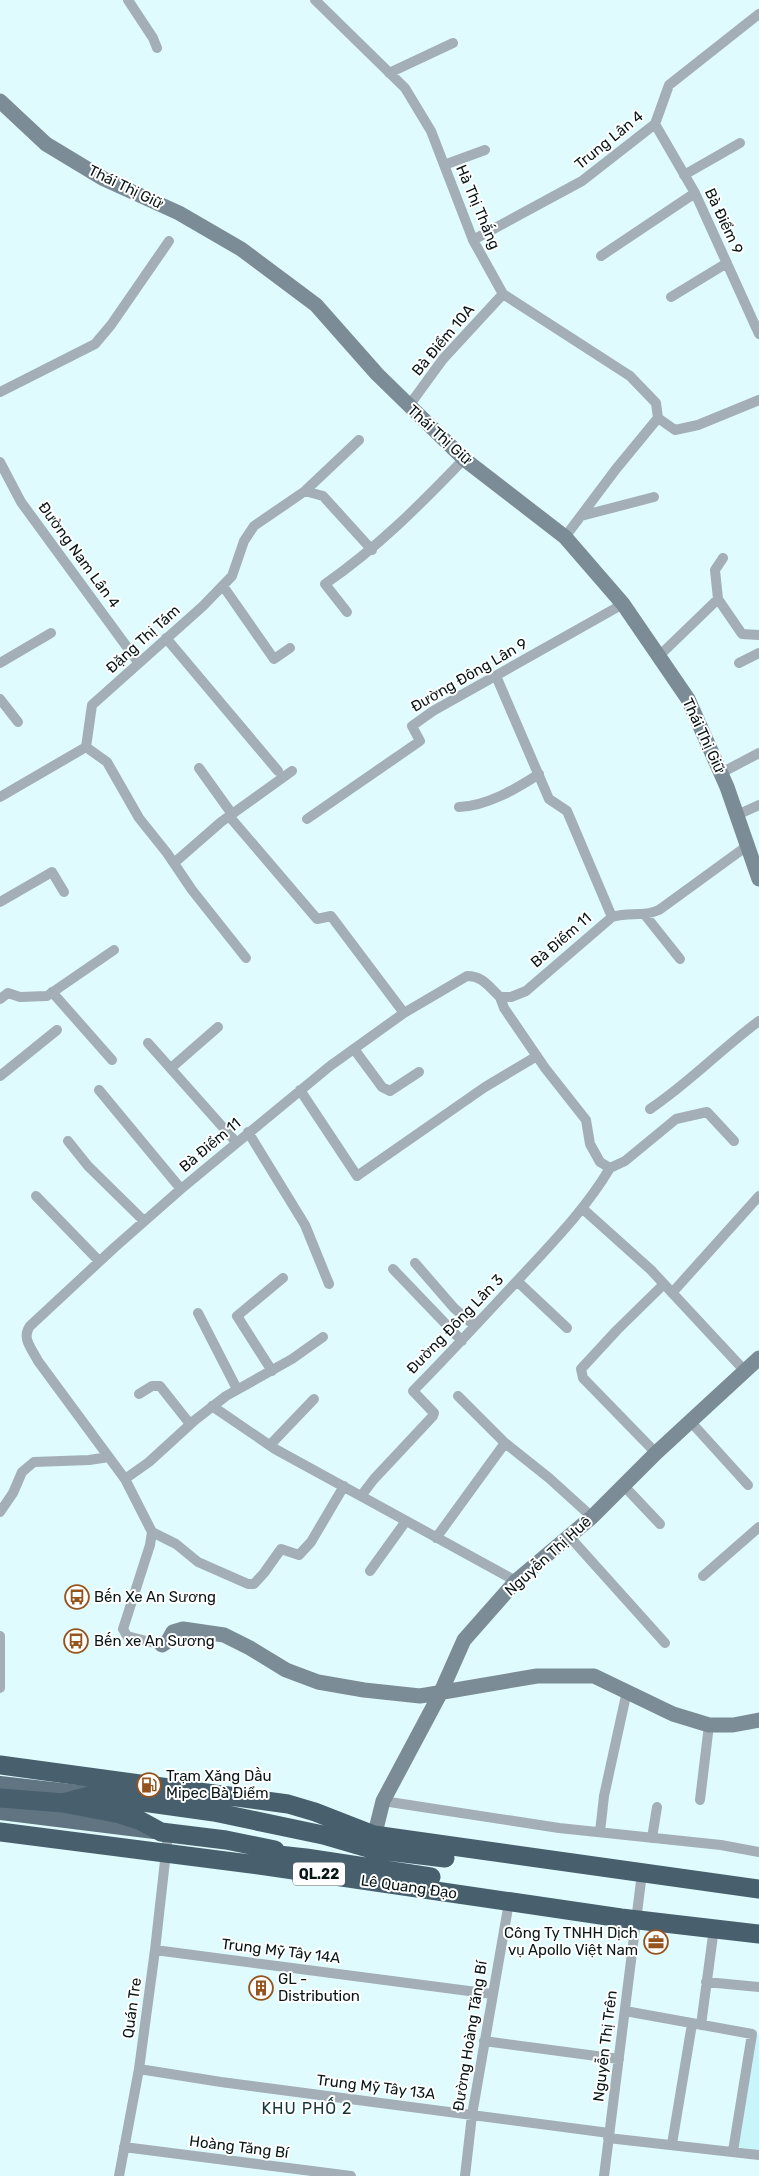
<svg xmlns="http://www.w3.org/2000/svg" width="759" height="2176" viewBox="0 0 759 2176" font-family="Rubik,sans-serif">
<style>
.built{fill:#c8f5fa}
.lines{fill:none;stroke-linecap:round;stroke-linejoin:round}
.street{stroke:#a3aeb6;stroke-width:10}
.secondary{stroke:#7c8c97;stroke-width:15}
.primary{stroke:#607481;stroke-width:16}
.highway{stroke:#485f6d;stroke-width:19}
.labels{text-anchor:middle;stroke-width:4;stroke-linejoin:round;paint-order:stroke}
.shield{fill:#fff;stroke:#535c5d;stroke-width:1}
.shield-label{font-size:14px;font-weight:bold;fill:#091617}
.street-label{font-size:15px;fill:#091617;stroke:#fff}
.poi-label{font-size:15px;fill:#091617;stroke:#fff;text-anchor:start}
.neighbourhood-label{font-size:16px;letter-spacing:1px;fill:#173539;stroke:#fff}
</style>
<rect width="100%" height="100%" fill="#dffbfe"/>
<path class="built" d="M 754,2035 L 759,2036 L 759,2150 L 737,2147 Z"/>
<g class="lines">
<path class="street" d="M 128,0 L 153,38 L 157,48
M 315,0 L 405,88 L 431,131 L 473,240 L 503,294 L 630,376 L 656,403 L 658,418 L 616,469 L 565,537
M 389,73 L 453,43
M 655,124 L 695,193 L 759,334
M 444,165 L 485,150
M 684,175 L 740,143
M 473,240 L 582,181 L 655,124 L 669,85 L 759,14
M 601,256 L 695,193
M 671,297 L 727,263
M 0,392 L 95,344 L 111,325 L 169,241
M 408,407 L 443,359 L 503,294
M 658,418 L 675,430 L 698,425 L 759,400
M 0,462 L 21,502 L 138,662
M 305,491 L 323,496 L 372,550
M 581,516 L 654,497
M 223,586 L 274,659 L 290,648
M 718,599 L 715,570 L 723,558
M 347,612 L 325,584 C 377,548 420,505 464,459
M 166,638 L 278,771
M 659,656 L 718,599 L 742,634 L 759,635
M 0,663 L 51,633
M 739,663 L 759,653
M 496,676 L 549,799 L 567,811 L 612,917
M 0,699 L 18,722
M 86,747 L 107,762 L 139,818 L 167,853 L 192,890 L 246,958
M 199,768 L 232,814
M 721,773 L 759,753
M 0,797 L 86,747 L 92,705 L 203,606 L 232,576 L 244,541 L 254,526 L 305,491 L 359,440
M 459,807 C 487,806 516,789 539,774
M 737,815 L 759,805
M 229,816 L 317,919 L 331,916 L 404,1013
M 307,819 L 420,741 L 412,726 L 433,711 L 623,604
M 174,863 L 221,822 L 292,771
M 0,902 L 52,872 L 64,892
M 645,915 L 680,959
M 52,992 L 112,1060
M 500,997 L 504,1008 L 545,1068 L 586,1120 L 590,1144 L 600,1162 L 610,1168 L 625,1161 L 676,1119 L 707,1112 L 734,1141
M 0,999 L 8,993 L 20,997 L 47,996 L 114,950
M 148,1043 L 236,1142
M 354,1049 L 382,1087 L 390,1091 L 419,1072
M 171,1068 L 218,1027
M 0,1076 L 57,1030
M 99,1090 L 181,1189
M 300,1090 L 357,1176 L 485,1087 L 537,1056
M 650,1109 C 689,1083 721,1049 759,1021
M 248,1132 L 305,1225 L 329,1284
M 68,1141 L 88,1166 L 144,1221
M 36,1196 L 99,1261
M 583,1209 L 651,1270 L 744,1370
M 415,1263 L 454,1308 L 475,1326
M 393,1269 L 462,1341
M 517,1281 L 567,1328
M 672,1293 L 759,1196
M 198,1313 L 237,1389
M 272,1371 L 237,1316 L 283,1278
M 139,1394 L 152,1386 L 160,1386 L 190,1424
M 212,1406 L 275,1449 L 516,1581
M 690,1421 L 748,1485
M 505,1443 L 549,1478 L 592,1517
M 270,1445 L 314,1399
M 656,1453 L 583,1378 L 581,1369 L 617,1330 L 664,1284
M 125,1479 L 149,1462 L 195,1420 L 226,1396 L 292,1359 L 323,1337
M 624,1486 L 660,1524
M 361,1496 L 374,1479 L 433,1416 L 434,1413 L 413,1391 C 449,1355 483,1317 518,1280 C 551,1244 585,1210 610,1168
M 0,1512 L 13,1493 L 22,1472 L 34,1462 L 89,1460 L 109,1457
M 152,1532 L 176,1544 L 198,1562 L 248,1584 L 254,1584 L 264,1573 L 281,1549 L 299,1555 L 311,1542 L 344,1486
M 568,1535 L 665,1643
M 436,1538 L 505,1443 L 458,1396
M 370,1571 L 406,1521
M 703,1576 L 759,1527
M 0,1636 L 0,1688
M 162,1645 L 127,1636 L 123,1629 L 150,1545 L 152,1532 L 125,1479 L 38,1361 C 32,1349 21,1338 30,1326 L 115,1247 L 181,1189 L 330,1066 L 404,1013 L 467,976 C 483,976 489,987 500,997 L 511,997 L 526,991 L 612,917 C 631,911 640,918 659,910 L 747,846
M 700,1800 L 709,1725
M 383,1801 L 559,1828 L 721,1845 L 759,1852
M 600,1832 L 604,1796 L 627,1691
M 652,1838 L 657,1807
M 155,1950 L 492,1994
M 706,1982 L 759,1987
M 625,2011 L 752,2034 L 733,2151
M 701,2025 L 714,1928
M 484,2041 L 619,2059
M 139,2069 L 221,2082 L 609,2133
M 608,2138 L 759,2155
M 672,2144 L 692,2024
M 124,2147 L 351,2176
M 119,2176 L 139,2069 L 155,1950 L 167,1843
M 465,2176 L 472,2115 L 509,1902
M 604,2176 L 642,1873"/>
<path class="secondary" d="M 0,101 L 46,144 L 104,179 L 179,213 L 241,249 L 316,305 L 377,374 L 464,459 L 565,537 L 623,604 L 688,699 L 727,787 L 759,879
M 162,1645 L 168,1641 L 173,1632 L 183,1629 L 224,1635 L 250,1648 L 286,1670 L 318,1682 L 364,1690 L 420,1696 L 537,1676 L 594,1676 L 673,1714 L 709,1725 L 733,1725 L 759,1720
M 372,1845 L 383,1801 L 440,1694 L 464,1640 L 516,1581 L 592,1517 L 656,1453 L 759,1358"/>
<path class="primary" d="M 0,1784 L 88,1794
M 0,1812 L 154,1831"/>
<path class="highway" d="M 0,1765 L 288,1804 L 315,1812 L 374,1835 L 759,1889
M 0,1798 L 63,1803 L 120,1814 L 141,1821 L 161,1832 L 226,1840 L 275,1850
M 63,1803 L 93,1795 L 214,1812 L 323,1835 L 371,1849 L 445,1858
M 0,1832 L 266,1866 L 621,1918 L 759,1934
M 260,1853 L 306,1858 L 431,1877"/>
</g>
<defs>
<g id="bus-ring" transform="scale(1.25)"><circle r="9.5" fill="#fff" stroke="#95541e" stroke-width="1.5"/><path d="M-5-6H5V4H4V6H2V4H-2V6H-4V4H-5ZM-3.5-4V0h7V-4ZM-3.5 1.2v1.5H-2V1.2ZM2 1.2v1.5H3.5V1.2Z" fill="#95541e"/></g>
<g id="fuel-ring" transform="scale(1.25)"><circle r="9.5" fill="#fff" stroke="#95541e" stroke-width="1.5"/><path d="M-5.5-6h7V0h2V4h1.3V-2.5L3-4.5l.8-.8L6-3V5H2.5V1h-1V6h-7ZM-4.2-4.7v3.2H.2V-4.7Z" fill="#95541e"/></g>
<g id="office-ring" transform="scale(1.25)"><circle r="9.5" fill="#fff" stroke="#95541e" stroke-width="1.5"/><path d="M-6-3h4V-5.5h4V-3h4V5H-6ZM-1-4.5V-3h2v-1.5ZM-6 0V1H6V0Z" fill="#95541e"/></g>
<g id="building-ring" transform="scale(1.25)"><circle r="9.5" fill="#fff" stroke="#95541e" stroke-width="1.5"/><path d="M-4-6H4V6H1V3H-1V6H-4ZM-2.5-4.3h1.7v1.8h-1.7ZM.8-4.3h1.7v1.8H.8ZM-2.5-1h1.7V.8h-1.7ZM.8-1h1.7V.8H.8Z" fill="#95541e"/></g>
</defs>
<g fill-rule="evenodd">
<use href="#bus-ring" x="77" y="1597"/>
<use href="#bus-ring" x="76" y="1641"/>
<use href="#fuel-ring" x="149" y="1785"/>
<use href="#office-ring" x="656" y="1942"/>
<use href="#building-ring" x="261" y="1988"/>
</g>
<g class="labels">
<rect class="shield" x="293" y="1862.5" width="52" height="23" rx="4"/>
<g class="shield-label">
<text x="319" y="1879">QL.22</text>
</g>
<g class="street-label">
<text transform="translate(609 140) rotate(-39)" y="5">Trung Lân 4</text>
<text transform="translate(126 187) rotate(26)" y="5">Thái Thị Giữ</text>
<text transform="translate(478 207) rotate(67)" y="5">Hà Thị Thắng</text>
<text transform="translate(724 221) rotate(65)" y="5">Bà Điểm 9</text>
<text transform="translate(443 340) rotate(-50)" y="5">Bà Điểm 10A</text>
<text transform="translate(440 435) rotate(42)" y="5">Thái Thị Giữ</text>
<text transform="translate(79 555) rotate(54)" y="5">Đường Nam Lân 4</text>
<text transform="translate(143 639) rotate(-42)" y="5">Đặng Thị Tám</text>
<text transform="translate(469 675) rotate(-30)" y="5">Đường Đông Lân 9</text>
<text transform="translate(704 736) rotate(65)" y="5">Thái Thị Giữ</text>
<text transform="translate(561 940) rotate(-41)" y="5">Bà Điểm 11</text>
<text transform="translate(210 1145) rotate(-40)" y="5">Bà Điểm 11</text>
<text transform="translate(455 1324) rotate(-46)" y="5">Đường Đông Lân 3</text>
<text transform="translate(548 1556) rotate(-42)" y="5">Nguyễn Thị Huê</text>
<text transform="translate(409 1887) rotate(8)" y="5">Lê Quang Đạo</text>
<text transform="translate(281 1951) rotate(7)" y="5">Trung Mỹ Tây 14A</text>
<text transform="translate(132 2008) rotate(-82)" y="5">Quán Tre</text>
<text transform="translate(470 2036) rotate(-81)" y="5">Đường Hoàng Tăng Bí</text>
<text transform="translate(605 2046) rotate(-83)" y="5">Nguyễn Thị Trên</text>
<text transform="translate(376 2087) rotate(7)" y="5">Trung Mỹ Tây 13A</text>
<text transform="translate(239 2147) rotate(7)" y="5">Hoàng Tăng Bí</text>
</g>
<g class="poi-label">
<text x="94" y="1602">Bến Xe An Sương</text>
<text x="94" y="1646">Bến xe An Sương</text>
<text x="166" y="1781">Trạm Xăng Dầu<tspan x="166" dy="17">Mipec Bà Điểm</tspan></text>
<text x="638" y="1938" text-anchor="end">Công Ty TNHH Dịch<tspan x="638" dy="17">vụ Apollo Việt Nam</tspan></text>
<text x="278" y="1984">GL -<tspan x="278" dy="17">Distribution</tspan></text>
</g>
<g class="neighbourhood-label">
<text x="307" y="2114">KHU PHỐ 2</text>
</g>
</g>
</svg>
